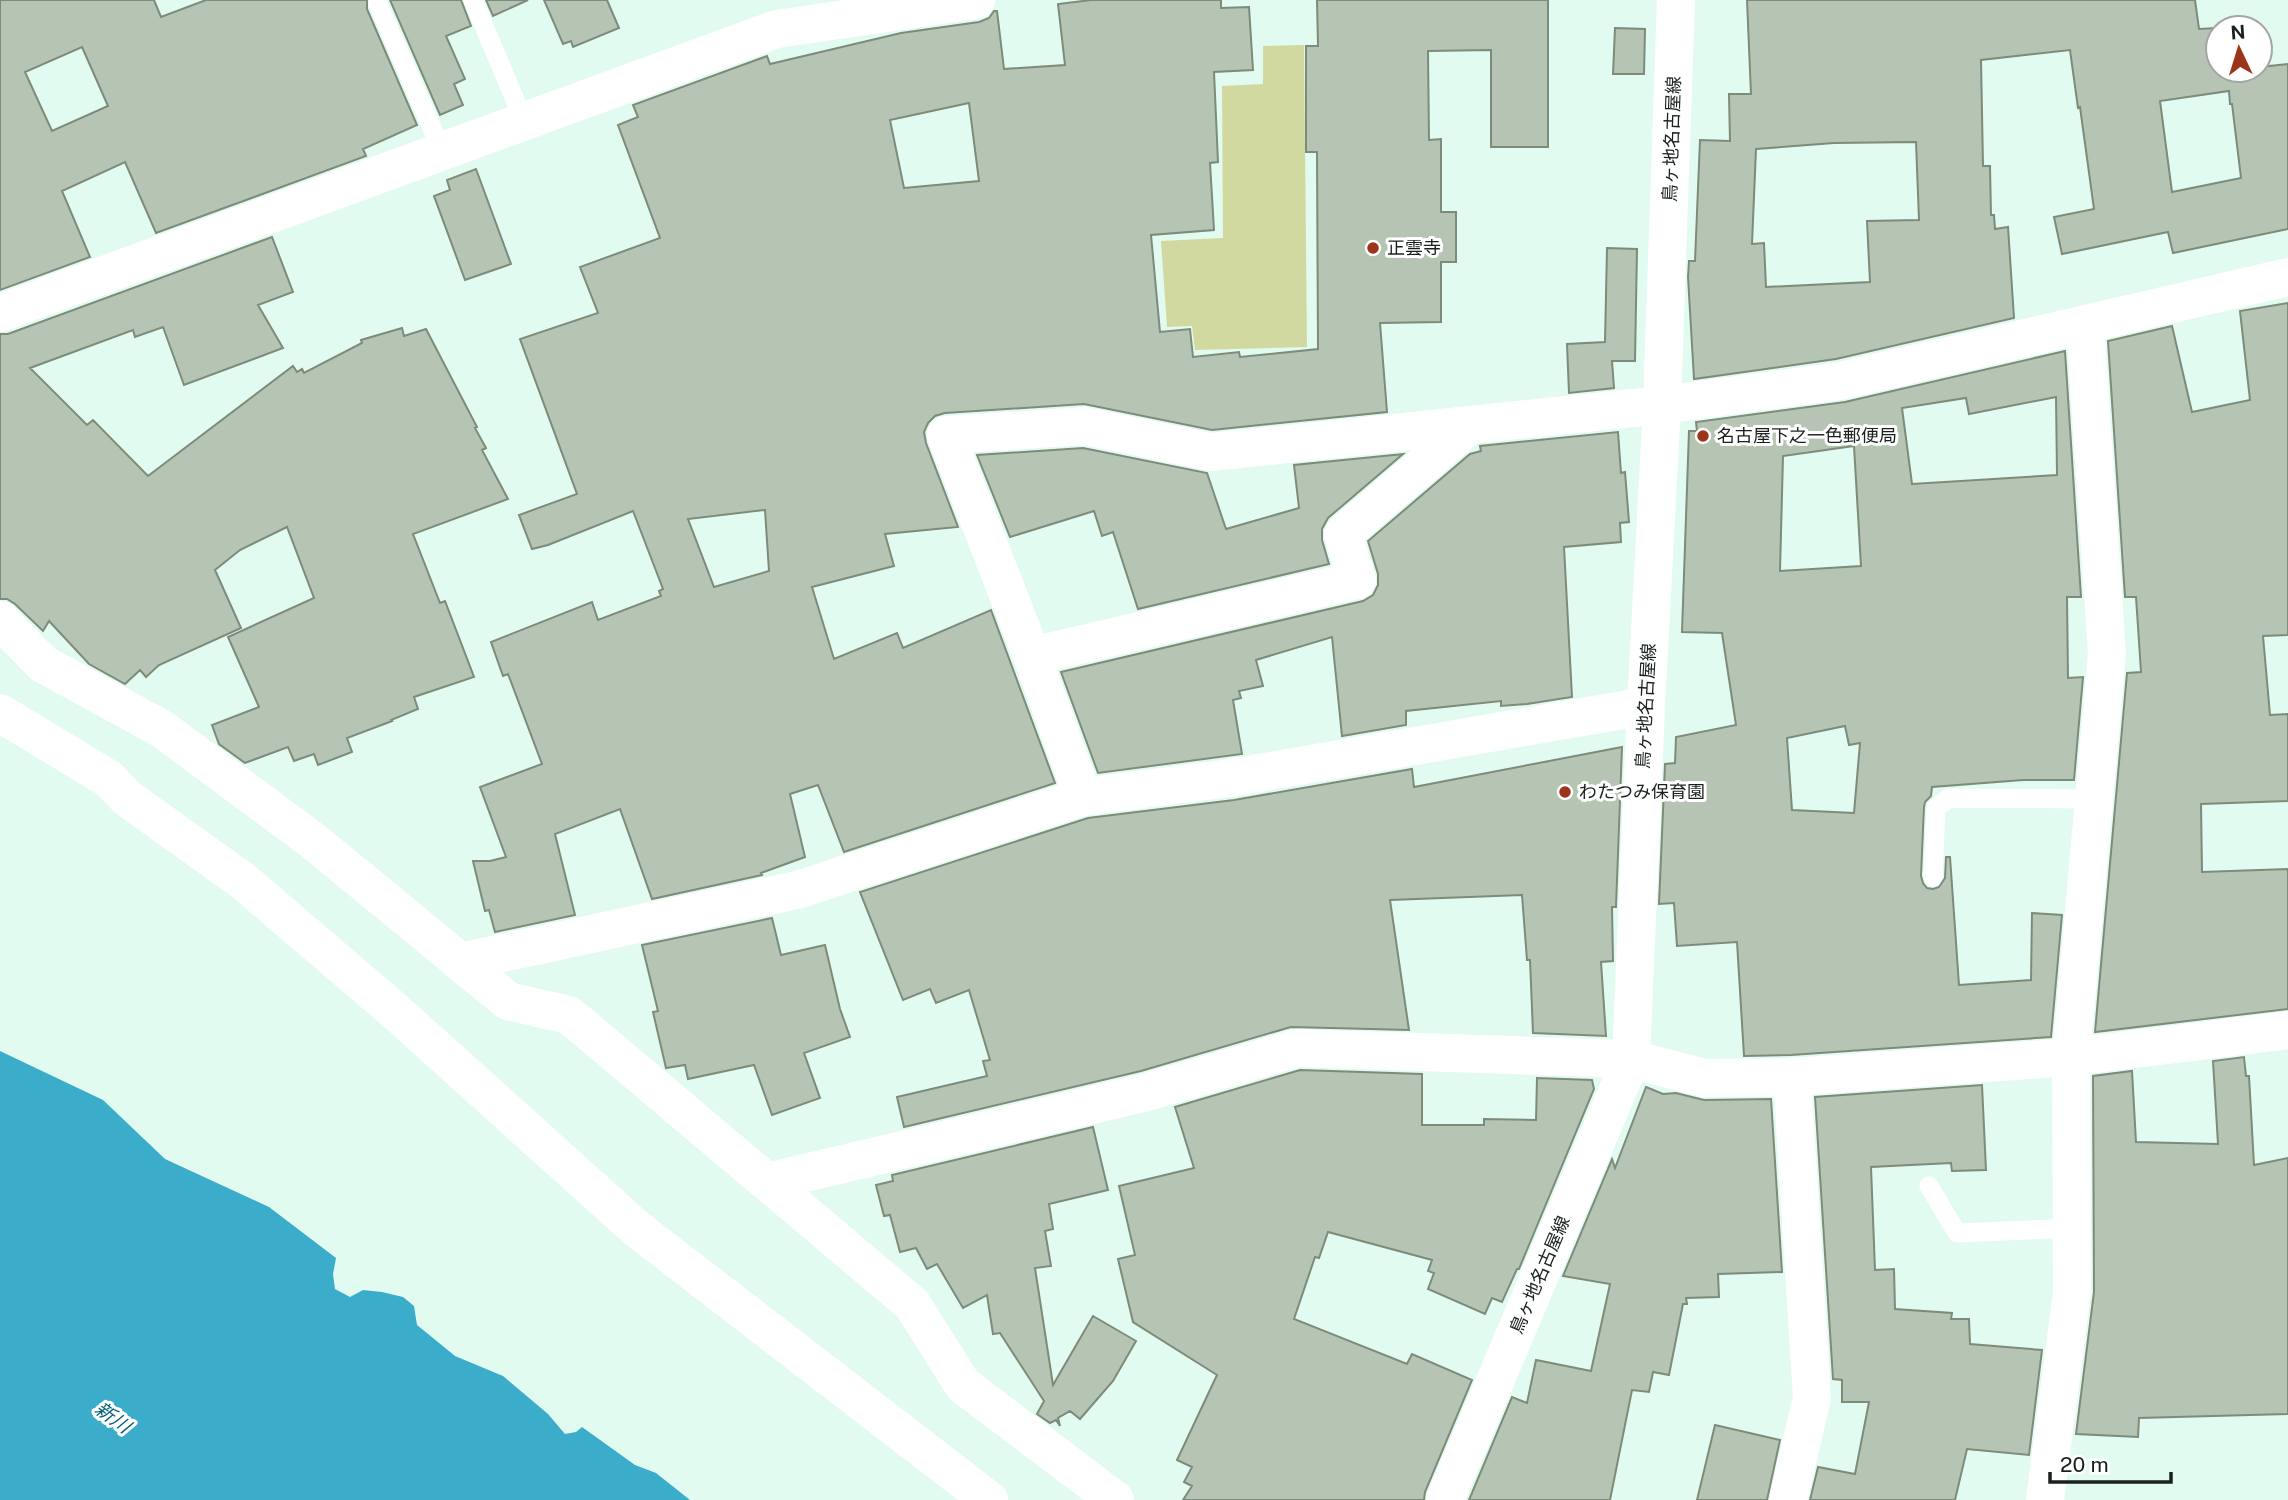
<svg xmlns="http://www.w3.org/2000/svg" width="2288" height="1500" viewBox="0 0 2288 1500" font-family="'Public Sans','Noto Sans JP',sans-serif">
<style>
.green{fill:#d1d9a0}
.water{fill:#3caccb}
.building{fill:#b6c5b3;stroke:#7d8b7a;stroke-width:2;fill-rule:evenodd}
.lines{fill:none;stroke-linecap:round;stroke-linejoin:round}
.service{stroke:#fff;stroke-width:19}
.minor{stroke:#fff;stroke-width:38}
.secondary{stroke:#fff;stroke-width:38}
.poi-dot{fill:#9c3419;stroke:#fff;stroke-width:2.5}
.labels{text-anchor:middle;stroke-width:6;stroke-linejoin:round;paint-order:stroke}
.street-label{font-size:18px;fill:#18211d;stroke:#fff}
.poi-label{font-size:18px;fill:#18211d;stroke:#fff;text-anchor:start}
.water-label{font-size:19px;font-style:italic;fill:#006076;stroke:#fff}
</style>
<rect width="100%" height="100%" fill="#e2fbf0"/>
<path class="green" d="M 1304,45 L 1307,347 L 1195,350 L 1192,326 L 1167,327 L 1161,241 L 1223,238 L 1222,86 L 1263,84 L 1263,46 Z"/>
<path class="water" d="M 0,1051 L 103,1100 L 165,1159 L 269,1207 L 336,1258 L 333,1274 L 335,1289 L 350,1297 L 363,1290 L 382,1292 L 403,1297 L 414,1306 L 417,1325 L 455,1356 L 503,1376 L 548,1414 L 565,1434 L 576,1432 L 582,1427 L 635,1465 L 656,1473 L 690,1500 L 0,1500 Z"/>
<path class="building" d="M 0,0 L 154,0 L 161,17 L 206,0 L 367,0 L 367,9 L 417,125 L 363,149 L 366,156 L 156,233 L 125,162 L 62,191 L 90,257 L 0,290 ZM 82,47 L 108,106 L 52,131 L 25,72 Z
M 390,0 L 461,0 L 471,26 L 446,36 L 465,79 L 454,84 L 463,105 L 440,115 Z
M 486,0 L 528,0 L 493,16 Z
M 544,0 L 607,0 L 619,28 L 573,47 L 571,41 L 563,44 Z
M 1091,0 L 1221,0 L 1221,8 L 1249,7 L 1253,70 L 1214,72 L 1218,162 L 1210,163 L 1214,230 L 1151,235 L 1160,332 L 1190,329 L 1193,357 L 1239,352 L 1240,357 L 1318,349 L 1317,152 L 1306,152 L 1306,46 L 1318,46 L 1317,0 L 1548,0 L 1548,147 L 1491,147 L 1491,50 L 1428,51 L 1429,140 L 1441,139 L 1441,212 L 1456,212 L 1456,262 L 1441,262 L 1441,322 L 1380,323 L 1387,412 L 1212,430 L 1084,404 L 945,413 L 935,416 L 928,423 L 924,432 L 926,443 L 958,527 L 885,534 L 894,566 L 812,587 L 834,659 L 897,633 L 903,648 L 991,610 L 1055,783 L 844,852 L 818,785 L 790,794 L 805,857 L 761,873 L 762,875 L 652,899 L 620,809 L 555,834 L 575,915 L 495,932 L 489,910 L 485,911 L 473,861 L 490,861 L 506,857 L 480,787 L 542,764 L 508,674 L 503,676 L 491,642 L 592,602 L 598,620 L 661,596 L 659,591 L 663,589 L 633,511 L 548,545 L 532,549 L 519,515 L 577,494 L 520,339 L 598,313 L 580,267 L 660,238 L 618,125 L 638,117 L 633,105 L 767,56 L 770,64 L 901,33 L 979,22 L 989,18 L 994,11 L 997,11 L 1004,69 L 1065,65 L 1058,4 ZM 969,103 L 979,181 L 904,188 L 890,120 ZM 765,510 L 769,571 L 714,587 L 688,519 Z
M 1747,0 L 2195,0 L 2199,29 L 2252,26 L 2252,28 L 2218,28 L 2218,70 L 2260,70 L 2260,67 L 2288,64 L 2288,229 L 2173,253 L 2168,232 L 2062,254 L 2054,217 L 2094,209 L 2080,107 L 2078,108 L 2070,50 L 1981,60 L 1983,166 L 1990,166 L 1991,215 L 1994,215 L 1995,229 L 2008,227 L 2014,318 L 1836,359 L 1694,379 L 1688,277 L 1689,261 L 1695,261 L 1700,140 L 1730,141 L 1729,94 L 1751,94 ZM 2229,91 L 2230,104 L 2232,104 L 2241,178 L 2172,192 L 2160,101 ZM 1916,142 L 1919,220 L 1867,221 L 1870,282 L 1766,287 L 1764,243 L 1752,244 L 1756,149 L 1834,143 Z
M 1615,28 L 1645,29 L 1644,74 L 1613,74 Z
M 476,169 L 511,264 L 465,280 L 434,196 L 450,190 L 447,180 Z
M 272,237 L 293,292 L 258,305 L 283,348 L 184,385 L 163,327 L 135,337 L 133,330 L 30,368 L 87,425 L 93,420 L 148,476 L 293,366 L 297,372 L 302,369 L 304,373 L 362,343 L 361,340 L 402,328 L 404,336 L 426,329 L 477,427 L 475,428 L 486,448 L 482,450 L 508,499 L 413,534 L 440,603 L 445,601 L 474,677 L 414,697 L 418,709 L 391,720 L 392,721 L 347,738 L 352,752 L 318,765 L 314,754 L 294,761 L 288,747 L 245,763 L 219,744 L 212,725 L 259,707 L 228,637 L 314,598 L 287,527 L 240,550 L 215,570 L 241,628 L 159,665 L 146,677 L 140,670 L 125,684 L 89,664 L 49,621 L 43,631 L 15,604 L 7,599 L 0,599 L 0,334 L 8,334 Z
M 1607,248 L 1637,249 L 1635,361 L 1612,361 L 1614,388 L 1569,393 L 1567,344 L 1605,342 Z
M 2288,303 L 2288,635 L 2263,636 L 2270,715 L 2288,714 L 2288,801 L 2201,804 L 2202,872 L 2288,869 L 2288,1009 L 2095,1032 L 2127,673 L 2141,672 L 2136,597 L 2125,597 L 2108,341 L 2172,326 L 2192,412 L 2250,400 L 2240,311 Z
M 2065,351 L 2081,597 L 2067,597 L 2068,678 L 2083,677 L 2074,780 L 2023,780 L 1932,787 L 1931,796 L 1925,802 L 1924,807 L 1921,876 L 1923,883 L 1927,888 L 1933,889 L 1939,887 L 1945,878 L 1946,857 L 1950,857 L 1959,985 L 2031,980 L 2032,913 L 2062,915 L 2051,1037 L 1791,1055 L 1744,1056 L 1737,942 L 1677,946 L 1674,903 L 1659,904 L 1665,764 L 1675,763 L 1676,737 L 1736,725 L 1722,633 L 1682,632 L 1689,431 L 1697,431 L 1696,422 L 1845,402 ZM 2056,397 L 2057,475 L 1912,484 L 1902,408 L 1966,398 L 1969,414 ZM 1854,446 L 1861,566 L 1780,571 L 1783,456 ZM 1845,726 L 1849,745 L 1860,743 L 1854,813 L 1792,810 L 1787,738 Z
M 1618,432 L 1621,473 L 1625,472 L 1629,522 L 1620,523 L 1621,542 L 1564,547 L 1572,697 L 1527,704 L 1501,706 L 1501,701 L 1406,711 L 1406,725 L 1342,736 L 1332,637 L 1256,660 L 1263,686 L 1239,691 L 1241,698 L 1233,700 L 1242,754 L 1098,773 L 1061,672 L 1363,601 L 1373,595 L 1378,585 L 1378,574 L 1368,541 L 1470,454 L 1481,451 L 1480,446 Z
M 1083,448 L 1207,473 L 1226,529 L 1299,508 L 1294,465 L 1403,454 L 1328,518 L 1322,529 L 1322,540 L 1329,564 L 1138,609 L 1113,532 L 1102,536 L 1094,511 L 1010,537 L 977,455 Z
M 1622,747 L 1616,907 L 1612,907 L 1613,961 L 1601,962 L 1606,1036 L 1533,1033 L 1530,960 L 1527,960 L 1522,895 L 1390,900 L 1409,1030 L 1291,1027 L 1141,1071 L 904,1127 L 897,1097 L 987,1076 L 983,1061 L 990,1060 L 969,990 L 936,1003 L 930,989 L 903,1000 L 860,892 L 1088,818 L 1234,800 L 1412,769 L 1414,787 Z
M 772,918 L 781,955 L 825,945 L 840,1009 L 850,1037 L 804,1053 L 820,1098 L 772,1115 L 754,1065 L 688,1079 L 685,1065 L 666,1068 L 653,1012 L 658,1011 L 642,945 Z
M 2244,1057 L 2246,1076 L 2249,1076 L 2254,1165 L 2288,1158 L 2288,1414 L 2139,1418 L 2138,1437 L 2076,1434 L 2094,1292 L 2093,1076 L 2132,1071 L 2136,1142 L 2218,1144 L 2213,1061 Z
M 1300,1070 L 1422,1074 L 1422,1125 L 1484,1125 L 1484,1119 L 1536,1120 L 1537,1078 L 1592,1080 L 1594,1089 L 1519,1269 L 1517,1269 L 1502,1302 L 1492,1298 L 1485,1314 L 1428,1289 L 1434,1273 L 1428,1271 L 1432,1260 L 1328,1232 L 1319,1258 L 1315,1257 L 1294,1319 L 1407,1364 L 1412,1354 L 1472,1380 L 1425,1492 L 1424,1500 L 1183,1500 L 1192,1486 L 1184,1482 L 1192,1467 L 1177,1460 L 1217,1375 L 1133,1322 L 1118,1259 L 1135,1255 L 1119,1186 L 1194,1168 L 1175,1107 Z
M 1982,1085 L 1986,1170 L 1952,1171 L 1951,1163 L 1871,1167 L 1875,1270 L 1894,1269 L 1895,1309 L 1952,1313 L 1951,1319 L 1969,1319 L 1970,1344 L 2042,1350 L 2029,1455 L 1967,1449 L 1955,1500 L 1810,1500 L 1818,1467 L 1855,1474 L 1869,1402 L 1842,1402 L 1842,1380 L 1833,1379 L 1815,1097 Z
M 1646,1087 L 1663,1094 L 1676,1093 L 1704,1100 L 1771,1099 L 1782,1272 L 1718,1274 L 1719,1297 L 1686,1298 L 1687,1304 L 1683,1304 L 1669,1375 L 1653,1372 L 1649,1392 L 1632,1390 L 1610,1500 L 1469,1500 L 1512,1397 L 1527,1403 L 1536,1360 L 1591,1371 L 1610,1284 L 1563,1276 L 1612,1159 L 1615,1168 Z
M 1093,1127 L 1108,1190 L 1049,1204 L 1053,1229 L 1045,1231 L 1051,1266 L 1035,1268 L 1053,1385 L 1093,1316 L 1136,1341 L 1113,1381 L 1080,1419 L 1070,1411 L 1058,1418 L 1060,1426 L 1056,1420 L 1050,1423 L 1037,1414 L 1044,1401 L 1000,1333 L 993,1334 L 987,1295 L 963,1308 L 937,1264 L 927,1269 L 916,1248 L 900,1252 L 890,1215 L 884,1216 L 876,1185 L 893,1181 L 892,1175 Z
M 1715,1425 L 1780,1440 L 1767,1500 L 1697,1500 Z"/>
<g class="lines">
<path class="service" d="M 473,0 L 524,121
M 378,4 L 442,151
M 1933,877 L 1936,808 L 1949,798 L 2094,799
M 1929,1186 L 1957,1233 L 2072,1228"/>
<path class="minor" d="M 0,313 L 777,29 L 976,0
M 0,620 L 43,664 L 162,729 L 312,840 L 508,1001 L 569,1015 L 912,1304 L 963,1385 L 1115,1500
M 1032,656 L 1357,580 L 1343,534 L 1470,425
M 0,713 L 109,779 L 127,798 L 243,881 L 396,1012 L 637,1229 L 989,1500
M 1083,797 L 1032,656 L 946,435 L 1085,426 L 1211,452 L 1662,405 L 1840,381 L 2288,277
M 460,962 L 797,890 L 1083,797 L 1230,778 L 1646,706
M 767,1182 L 1147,1092 L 1297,1048 L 1631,1059 L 1704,1078 L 1792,1077 L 2071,1057 L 2288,1030
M 1788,1500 L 1812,1398 L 1792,1077
M 2045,1500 L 2072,1292 L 2071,1057 L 2107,654 L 2085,325"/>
<path class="secondary" d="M 1445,1500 L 1631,1059 L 1646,706 L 1662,405 L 1676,0"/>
</g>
<g class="poi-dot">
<circle cx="1373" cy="248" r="7"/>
<circle cx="1703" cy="436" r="7"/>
<circle cx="1565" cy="792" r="7"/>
</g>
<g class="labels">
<g class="street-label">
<text transform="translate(1672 139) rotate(-88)" y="6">鳥ヶ地名古屋線</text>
<text transform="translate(1646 706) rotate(-87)" y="6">鳥ヶ地名古屋線</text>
<text transform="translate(1540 1275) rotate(-67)" y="6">鳥ヶ地名古屋線</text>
</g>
<g class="poi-label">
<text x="1387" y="254">正雲寺</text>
<text x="1717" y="442">名古屋下之一色郵便局</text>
<text x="1579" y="798">わたつみ保育園</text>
</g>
<g class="water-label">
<text transform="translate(113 1417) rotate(36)" y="7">新川</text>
</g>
</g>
<g transform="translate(2239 49) rotate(356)"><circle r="33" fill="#ffffff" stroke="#a3a6a5" stroke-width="2"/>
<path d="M0-5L12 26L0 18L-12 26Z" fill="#9c3419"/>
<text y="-10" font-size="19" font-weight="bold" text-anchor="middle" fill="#18211d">N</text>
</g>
<path d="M2050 1472v10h121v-10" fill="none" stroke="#18211d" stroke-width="3.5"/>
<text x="2060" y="1472" font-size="21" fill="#18211d" stroke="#ffffff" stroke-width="5" paint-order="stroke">20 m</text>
</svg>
